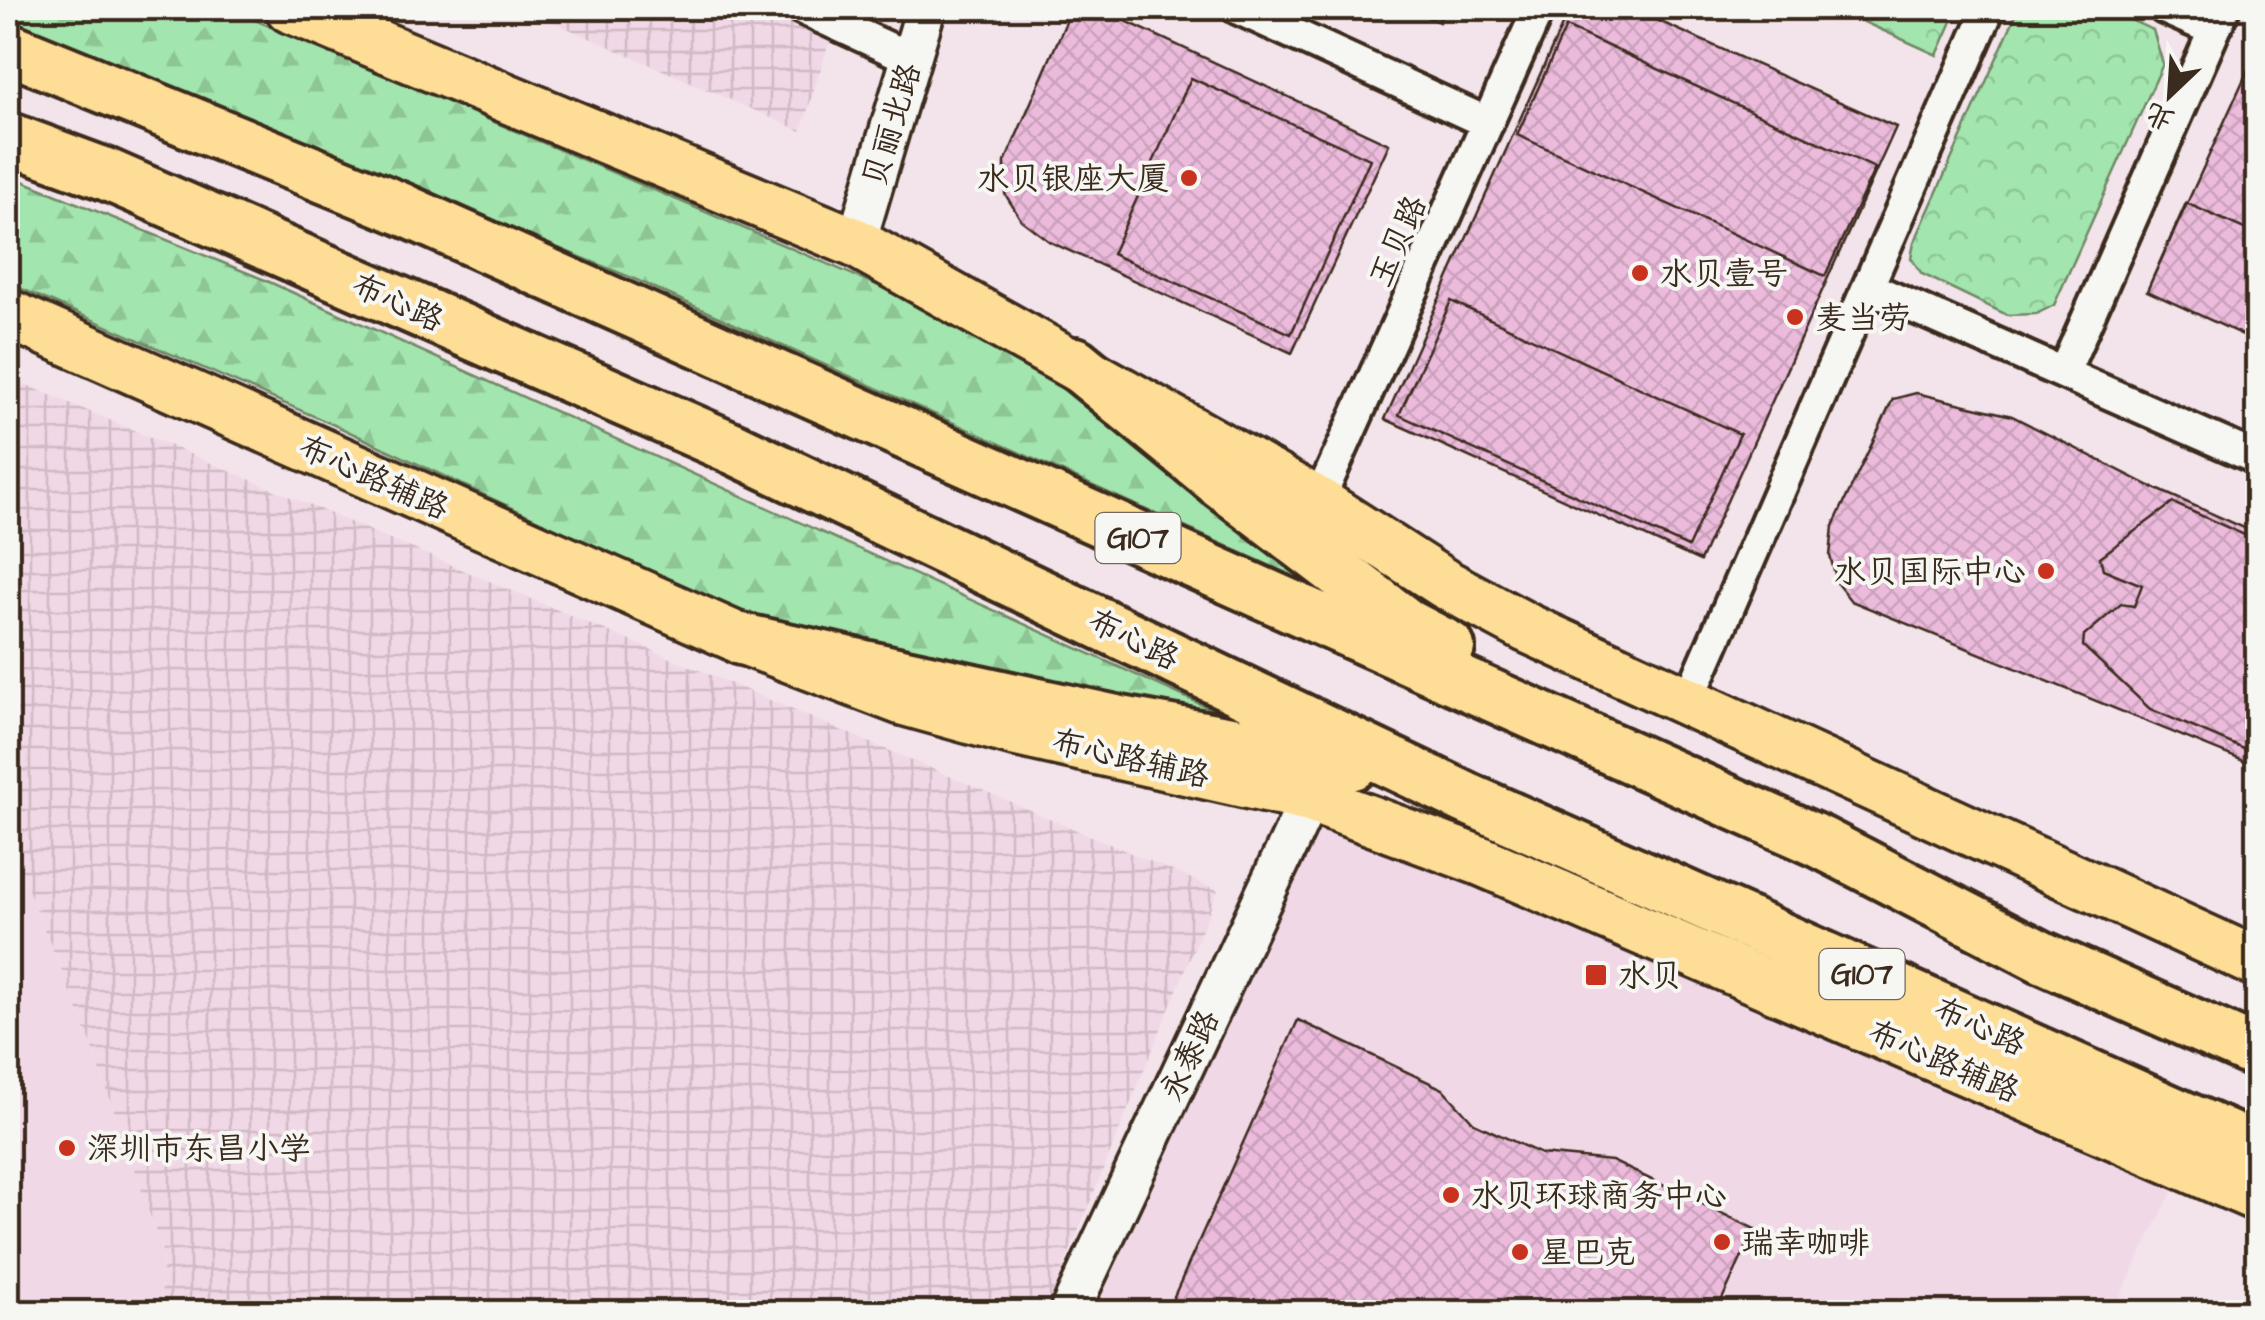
<svg xmlns="http://www.w3.org/2000/svg" width="2265" height="1320" viewBox="0 0 2265 1320" font-family="'Architects Daughter','LXGW WenKai TC',sans-serif">
<style>
.built{fill:#f1d8e6}
.industrial{fill:url(#industrial-grid)}
.forest{fill:url(#forest-firs);stroke:#6f8866;stroke-width:2.5}
.park{fill:url(#park-crowns);stroke:#6f8866;stroke-width:2.5}
.building{fill:url(#building-cross-hatch);stroke:#3b2a1e;stroke-width:2.5}
.lines{fill:none;stroke-linecap:round;stroke-linejoin:round}
.minor-casing{stroke:#3b2a1e;stroke-width:38}
.tertiary-casing{stroke:#3b2a1e;stroke-width:45}
.primary-casing{stroke:#3b2a1e;stroke-width:55}
.trunk-casing{stroke:#3b2a1e;stroke-width:58}
.minor{stroke:#f6f6f2;stroke-width:30}
.tertiary{stroke:#f6f6f2;stroke-width:38}
.primary{stroke:#fede96;stroke-width:48}
.trunk{stroke:#fede96;stroke-width:50}
.poi-dot{fill:#c8321e;stroke:#f6f6f2;stroke-width:4}
.labels{text-anchor:middle;stroke-width:8;stroke-linejoin:round;paint-order:stroke}
.shield{fill:#f6f6f2;stroke:#73675e;stroke-width:2.5}
.shield-label{font-size:30px;font-weight:bold;fill:#3b2a1e}
.street-label{font-size:32px;fill:#3b2a1e;stroke:#f6f6f2}
.poi-label{font-size:32px;fill:#3b2a1e;stroke:#f6f6f2;text-anchor:start}
</style>
<defs>
<pattern id="industrial-grid" width="8" height="8" patternUnits="userSpaceOnUse" patternTransform="scale(2.5)"><rect width="8" height="8" fill="#f1d8e6"/><path d="M0 4h8M4 0v8" fill="none" stroke="#d0bac5"/></pattern>
<pattern id="forest-firs" width="22" height="20" patternUnits="userSpaceOnUse" patternTransform="scale(2.5)"><rect width="22" height="20" fill="#a3e5ae"/><path d="M5 1l3.5 6h-7zM16 11l3.5 6h-7z" fill="#8dc595"/></pattern>
<pattern id="park-crowns" width="20" height="18" patternUnits="userSpaceOnUse" patternTransform="scale(2.5)"><rect width="20" height="18" fill="#a3e5ae"/><path d="M2 6a3 3 0 1 1 6 0M12 15a3 3 0 1 1 6 0" fill="none" stroke="#8dc595"/></pattern>
<pattern id="building-cross-hatch" width="8" height="8" patternUnits="userSpaceOnUse" patternTransform="scale(2.5)"><rect width="8" height="8" fill="#ecbbdc"/><path d="M0 0l8 8M0 8l8-8" fill="none" stroke="#cba1bc"/></pattern>
</defs>
<rect width="100%" height="100%" fill="#f3e4eb"/>
<filter id="ink" filterUnits="userSpaceOnUse"><feTurbulence type="fractalNoise" baseFrequency=".01" numOctaves="2"/><feDisplacementMap in="SourceGraphic" scale="20" xChannelSelector="R" yChannelSelector="G"/><feConvolveMatrix kernelMatrix="1 2 1 2 8 2 1 2 1" color-interpolation-filters="sRGB"/></filter>
<g filter="url(#ink)">
<path class="built" d="M 1310,798 L 2185,1166 L 2112,1312 L 1959,1312 L 1940,1306 L 1937,1312 L 1069,1312 Z
M 8,841 L 91,1043 L 163,1253 L 161,1312 L 8,1312 Z"/>
<path class="industrial" d="M 521,8 L 840,8 L 801,131 Z
M 8,377 L 1218,890 L 1045,1312 L 161,1312 L 163,1253 L 91,1043 L 8,841 Z"/>
<path class="forest" d="M 8,8 L 227,8 L 884,288 L 1071,393 L 1331,593 L 632,278 L 8,24 Z
M 8,175 L 265,280 L 1269,735 L 747,618 L 341,428 L 8,283 Z"/>
<path class="park" d="M 1833,8 L 1958,8 L 1937,55 Z
M 2019,8 L 2104,8 L 2153,30 L 2163,64 L 2054,305 L 2036,314 L 2007,315 L 1922,274 L 1911,258 L 1914,243 Z"/>
<path class="building" d="M 1072,8 L 1098,8 L 1389,144 L 1292,353 L 1050,242 L 1021,220 L 1005,194 L 1005,162 Z
M 1407,8 L 1445,8 L 1439,22 Z
M 1570,8 L 1630,8 L 1896,127 L 1700,561 L 1385,419 Z
M 1566,27 L 1875,168 L 1825,276 L 1517,135 Z
M 2258,48 L 2258,342 L 2147,291 Z
M 1191,78 L 1370,159 L 1291,334 L 1112,254 Z
M 2186,203 L 2258,235 L 2258,342 L 2147,291 Z
M 1451,301 L 1740,434 L 1688,547 L 1399,415 Z
M 1916,393 L 2012,416 L 2150,486 L 2258,534 L 2258,767 L 1851,601 L 1838,585 L 1830,556 L 1833,526 L 1893,399 Z
M 2173,503 L 2258,541 L 2258,755 L 2150,709 L 2083,646 L 2084,636 L 2121,604 L 2134,606 L 2142,585 L 2103,569 L 2100,557 Z
M 1298,1020 L 1443,1089 L 1474,1123 L 1541,1154 L 1612,1161 L 1755,1229 L 1716,1312 L 1167,1312 Z"/>
<g class="lines">
<g class="minor-casing">
<path id="minor" d="M 801,8 L 910,58
M 1237,8 L 1488,123
M 2164,8 L 2214,30
M 1870,288 L 2258,459
M 2064,372 L 2224,8
M 1318,502 L 1539,8
M 1688,701 L 1989,8"/>
</g>
<g class="tertiary-casing">
<path id="tertiary" d="M 856,243 L 926,8
M 1069,1312 L 1310,798"/>
</g>
<g class="primary-casing">
<path id="primary" d="M 290,8 L 856,243 L 1318,502 L 1445,584 L 1527,628 L 2258,963
M 8,314 L 741,639 L 901,700 L 1013,731 L 1310,798 L 1481,861 L 2258,1197"/>
</g>
<g class="trunk-casing">
<path id="trunk" d="M 8,48 L 402,209 L 1820,842 L 2042,957 L 2258,1053
M 8,138 L 108,175 L 735,449 L 1466,798 L 2258,1150
M 1075,363 L 1219,481 L 1409,626 L 1449,647
M 741,639 L 1116,721 L 1353,764"/>
</g>
<use href="#minor" class="minor"/>
<use href="#tertiary" class="tertiary"/>
<use href="#primary" class="primary"/>
<use href="#trunk" class="trunk"/>
</g>
</g>
<g class="poi-dot">
<circle cx="1189" cy="178" r="10"/>
<circle cx="1640" cy="273" r="10"/>
<circle cx="1795" cy="317" r="10"/>
<circle cx="2046" cy="571" r="10"/>
<rect x="1584" y="963" width="24" height="24" rx="5"/>
<circle cx="67" cy="1148" r="10"/>
<circle cx="1451" cy="1195" r="10"/>
<circle cx="1722" cy="1242" r="10"/>
<circle cx="1520" cy="1252" r="10"/>
</g>
<g class="labels">
<g class="shield">
<rect x="1095.5" y="513" width="85" height="50" rx="8"/>
<rect x="1819.5" y="949" width="85" height="50" rx="8"/>
</g>
<g class="shield-label">
<text x="1138" y="548">G107</text>
<text x="1862" y="984">G107</text>
</g>
<g class="street-label">
<text transform="translate(891 125) rotate(-73)" y="11">贝丽北路</text>
<text transform="translate(1397 241) rotate(-66)" y="11">玉贝路</text>
<text transform="translate(398 302) rotate(24)" y="11">布心路</text>
<text transform="translate(374 477) rotate(24)" y="11">布心路辅路</text>
<text transform="translate(1134 639) rotate(26)" y="11">布心路</text>
<text transform="translate(1131 758) rotate(13)" y="11">布心路辅路</text>
<text transform="translate(1980 1026) rotate(24)" y="11">布心路</text>
<text transform="translate(1189 1055) rotate(-65)" y="11">永泰路</text>
<text transform="translate(1944 1061) rotate(23)" y="11">布心路辅路</text>
</g>
<g class="poi-label">
<text x="1169" y="189" text-anchor="end">水贝银座大厦</text>
<text x="1660" y="284">水贝壹号</text>
<text x="1815" y="328">麦当劳</text>
<text x="2026" y="582" text-anchor="end">水贝国际中心</text>
<text x="1618" y="986">水贝</text>
<text x="87" y="1159">深圳市东昌小学</text>
<text x="1471" y="1206">水贝环球商务中心</text>
<text x="1742" y="1253">瑞幸咖啡</text>
<text x="1540" y="1263">星巴克</text>
</g>
</g>
<rect width="2265" height="1320" fill="none" stroke="#f6f6f2" stroke-width="40"/>
<rect x="20" y="20" width="2225" height="1280" fill="none" stroke="#3b2a1e" stroke-width="4" filter="url(#ink)"/>
<g transform="translate(2170 95) rotate(205)" stroke="#f6f6f2" stroke-width="8" paint-order="stroke">
<path d="M0-8L18 38L0 25L-18 38Z" fill="#3b2a1e"/>
<text y="-15" font-size="28" font-weight="bold" text-anchor="middle" fill="#3b2a1e">北</text>
</g>
</svg>
